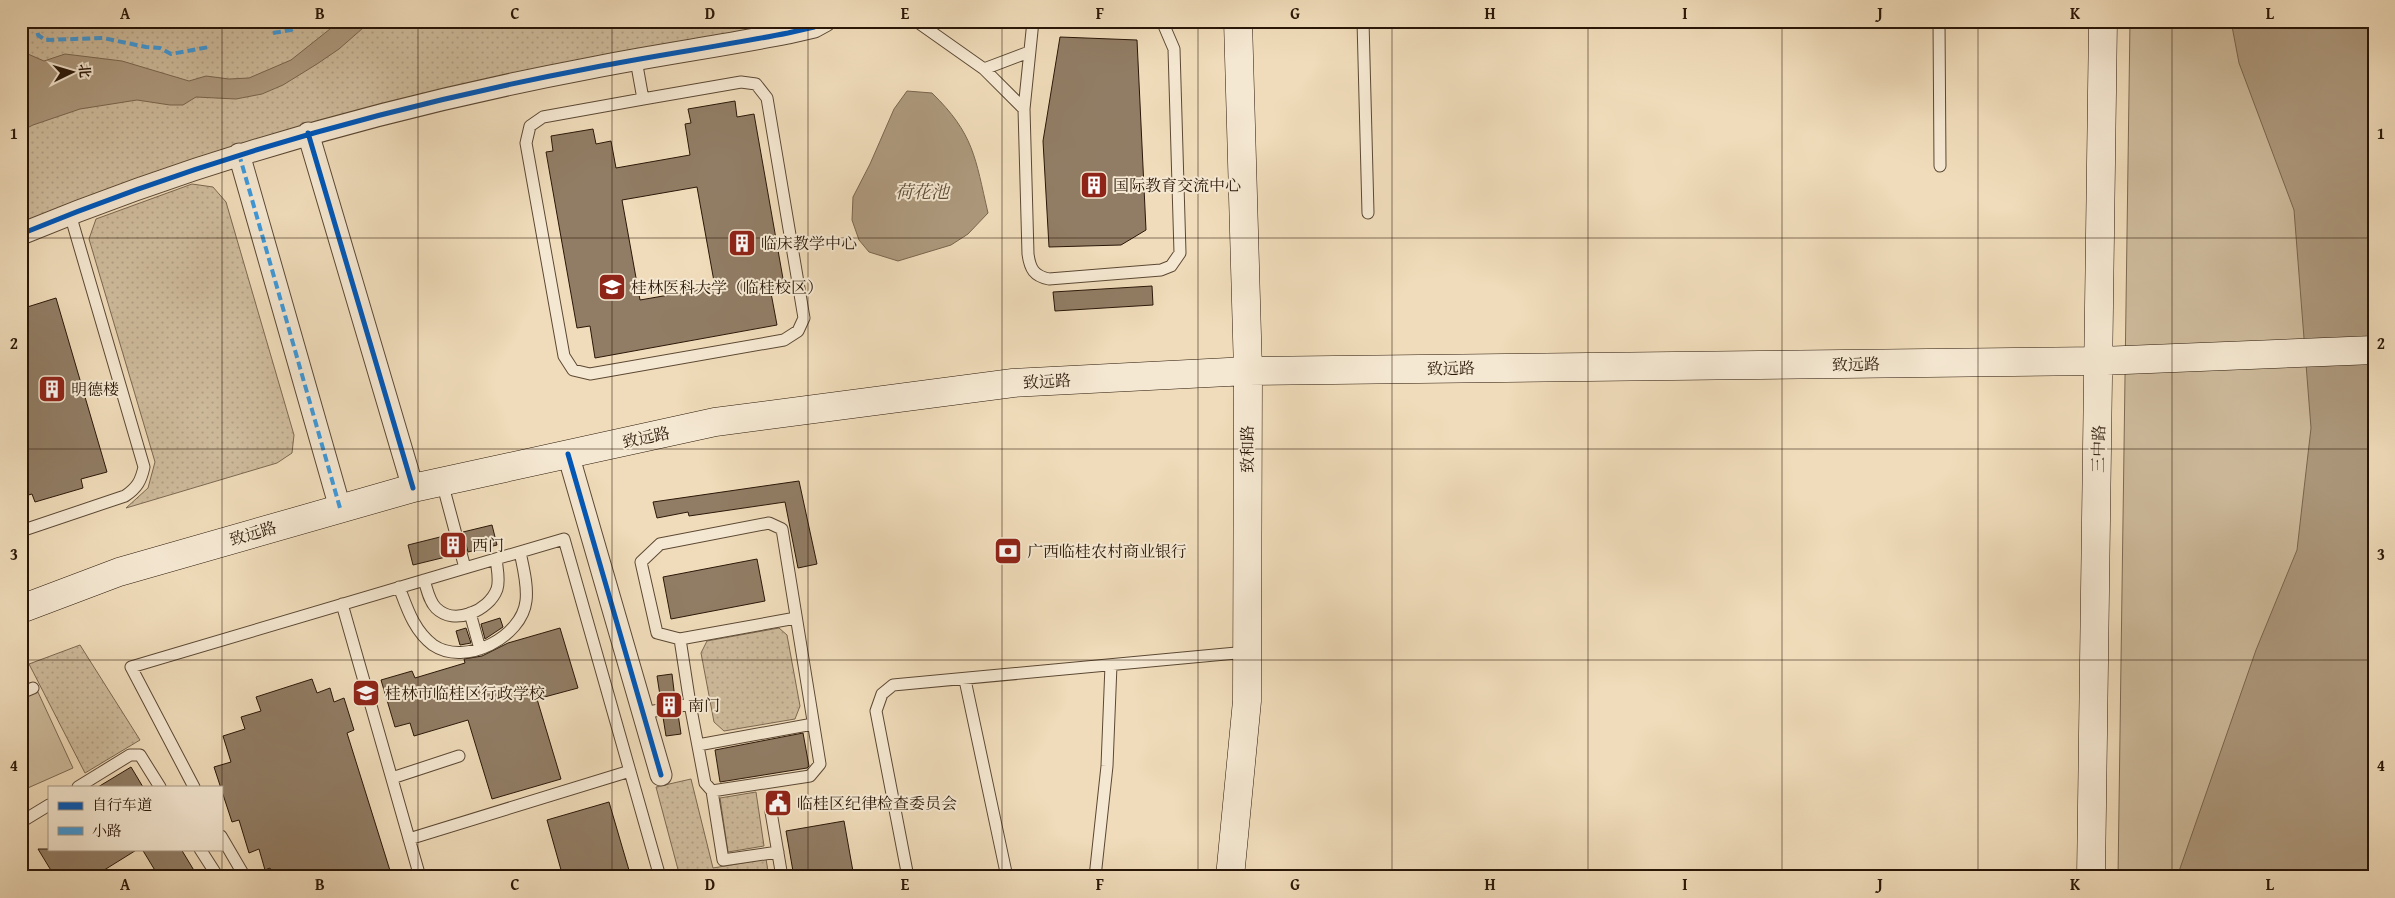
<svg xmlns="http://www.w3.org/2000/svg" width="2395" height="898" viewBox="0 0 2395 898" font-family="'Gentium Book Plus','Noto Serif SC',serif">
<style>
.grass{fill:url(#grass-dots);stroke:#7c6952}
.park{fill:#cebb9c;stroke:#7c6952}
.water{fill:#ad997d;stroke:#79654e}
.building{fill:#917d65;stroke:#2a1708;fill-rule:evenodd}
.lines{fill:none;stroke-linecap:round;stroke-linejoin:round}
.lane-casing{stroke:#5c4834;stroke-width:13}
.street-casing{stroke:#5c4834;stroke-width:23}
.secondary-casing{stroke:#2a1708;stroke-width:29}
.lane{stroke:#f5e8d2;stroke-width:11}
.street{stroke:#f5e8d2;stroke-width:21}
.secondary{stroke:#f5e8d2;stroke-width:28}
.quiet{stroke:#3d9add;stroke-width:4;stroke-dasharray:8 4;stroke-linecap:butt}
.cycleway-casing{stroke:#f5e8d2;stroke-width:8}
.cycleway{stroke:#0057b8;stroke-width:5}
.grid{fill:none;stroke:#2a1708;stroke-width:1;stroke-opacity:0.55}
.labels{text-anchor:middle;stroke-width:4;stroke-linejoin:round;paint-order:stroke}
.poi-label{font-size:16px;fill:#2a1708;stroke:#f5e8d2;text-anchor:start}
.street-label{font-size:16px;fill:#2a1708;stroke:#f5e8d2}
.water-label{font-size:18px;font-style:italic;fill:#5e4b37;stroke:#f5e8d2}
.neatline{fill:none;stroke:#2a1708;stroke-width:2}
.grid-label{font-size:16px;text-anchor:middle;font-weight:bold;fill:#2a1708}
</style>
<defs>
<pattern id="grass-dots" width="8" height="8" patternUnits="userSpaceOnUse" patternTransform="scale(1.25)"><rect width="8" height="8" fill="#cebb9c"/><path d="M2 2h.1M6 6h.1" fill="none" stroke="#b1a085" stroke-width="1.8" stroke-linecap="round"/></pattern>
</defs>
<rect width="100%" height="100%" fill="#f0dcba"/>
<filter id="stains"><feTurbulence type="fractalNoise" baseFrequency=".004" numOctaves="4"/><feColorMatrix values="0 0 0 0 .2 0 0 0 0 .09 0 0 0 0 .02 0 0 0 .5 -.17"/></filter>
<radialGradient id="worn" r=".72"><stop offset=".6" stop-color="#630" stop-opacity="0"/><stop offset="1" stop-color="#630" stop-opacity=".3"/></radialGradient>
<path class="grass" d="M 21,21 L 825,21 L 463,95 L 21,234 Z
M 192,184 L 213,187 L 226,202 L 294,435 L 292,453 L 277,463 L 126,508 L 148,488 L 155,462 L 89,239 L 96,219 Z
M 779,628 L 787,635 L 800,706 L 795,719 L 724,731 L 714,722 L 701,653 L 707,641 Z
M 80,645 L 140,740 L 85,773 L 29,664 Z
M 691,779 L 713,868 L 766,859 L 769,877 L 680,877 L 656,787 Z
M 756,792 L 764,846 L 728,852 L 720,798 Z"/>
<path class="park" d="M 2130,21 L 2374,21 L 2374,877 L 2118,877 Z
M 37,690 L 73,768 L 21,791 L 21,697 Z"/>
<path class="water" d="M 340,21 L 371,21 L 339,49 L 317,64 L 283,85 L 262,94 L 236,99 L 196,97 L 183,105 L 170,105 L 137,100 L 80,109 L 33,125 L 21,131 L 21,51 L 44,61 L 65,54 L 122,61 L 189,81 L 206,76 L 229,79 L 249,78 L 291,60 Z
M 2231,21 L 2374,21 L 2374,877 L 2177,877 L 2256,650 L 2297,550 L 2311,428 L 2294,210 L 2239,63 Z
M 907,91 L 932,93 C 974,134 975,157 988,213 L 968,234 L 951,245 L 898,261 L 869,252 L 859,240 L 852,220 L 853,197 L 870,164 L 894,109 Z"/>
<path class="building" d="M 1060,37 L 1137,40 L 1146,230 L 1121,245 L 1049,247 L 1043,141 Z
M 735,101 L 737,117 L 754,114 L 785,290 L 771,293 L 777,325 L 595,358 L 590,326 L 577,328 L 546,152 L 553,151 L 551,136 L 593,129 L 596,144 L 611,141 L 616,168 L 690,155 L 685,124 L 691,123 L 688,109 ZM 697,187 L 715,287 L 640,300 L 622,200 Z
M 1152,286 L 1153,305 L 1055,311 L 1053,292 Z
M 56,298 L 107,472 L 81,479 L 83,488 L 35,502 L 32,494 L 21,497 L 21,309 Z
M 799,481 L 817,564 L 798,568 L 785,502 L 689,516 L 688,512 L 657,518 L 653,502 Z
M 492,525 L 497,545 L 468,552 L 463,532 Z
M 448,535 L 454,555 L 413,565 L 408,545 Z
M 757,559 L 765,601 L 671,619 L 663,577 Z
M 500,618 L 503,627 L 485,639 L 481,624 Z
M 466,628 L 471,643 L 460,645 L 456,631 Z
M 560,628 L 578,688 L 537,699 L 561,779 L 492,799 L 468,720 L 414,736 L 410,723 L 395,727 L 381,680 L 412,671 L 415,678 L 465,663 L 464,659 L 482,656 L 508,643 Z
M 672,674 L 675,699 L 661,702 L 657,676 Z
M 312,679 L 317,693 L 330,688 L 334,702 L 344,698 L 354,730 L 347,733 L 392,877 L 273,877 L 270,868 L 265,870 L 259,849 L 249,853 L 239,820 L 232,822 L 214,767 L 231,762 L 223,736 L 245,729 L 241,717 L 261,711 L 256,697 Z
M 678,714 L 681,734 L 666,736 L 663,717 Z
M 803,733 L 809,766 L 807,768 L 720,782 L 715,750 Z
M 131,767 L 143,787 L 98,787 Z
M 609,802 L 631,877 L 563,877 L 547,820 Z
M 844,821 L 854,877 L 794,877 L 786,831 Z
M 38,849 L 138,849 L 93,877 L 55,877 Z
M 142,849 L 181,849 L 198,877 L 159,877 Z"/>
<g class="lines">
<g class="lane-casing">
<path id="lane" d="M 916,21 L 984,69 L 1024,109
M 1033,21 L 1024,109 L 1028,254 C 1030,269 1034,276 1049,279 L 1161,270 L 1171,266 L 1180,253 L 1174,49 L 1162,21
M 1363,21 L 1368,213
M 1939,21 L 1940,166
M 636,60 L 643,99 L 543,117 L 530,126 L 526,143 L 564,356 L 573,370 L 590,374 L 784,340 L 798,331 L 804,318 L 767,98 L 756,84 L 741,82 L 643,99
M 984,69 L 1029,52
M 21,531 L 125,496 C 137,488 141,481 144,467 L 70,214
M 465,568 L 564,539 L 660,877
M 424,580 C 427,589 429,601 436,608 C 454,626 489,611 497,589 C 500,580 497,568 496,559
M 399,587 C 407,608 414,631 433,645 C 465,667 522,637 526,601 C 528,585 523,567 520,552
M 342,604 L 420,877
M 470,613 L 480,649
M 680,639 L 796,618
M 965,680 L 1007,877
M 21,693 L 33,688
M 644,713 L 690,704 L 705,783 L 712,791 L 810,776 L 820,764 L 782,529 L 769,523 L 660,544 L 641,562 L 657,633 L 680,639 L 690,704
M 698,745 L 813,724
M 392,778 L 459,756
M 78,787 L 130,755 L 140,755 L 160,787
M 194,787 L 131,667 L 465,568 L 442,482
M 712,791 L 723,860 L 778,852
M 771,812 L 782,877
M 21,822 L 49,805
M 221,836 L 245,877
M 409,839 L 630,771
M 200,849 L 218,877
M 908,877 L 876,711 L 882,694 L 893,685 L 1247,652
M 1095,877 L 1107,766 L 1111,665"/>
</g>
<g class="street-casing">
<path id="street" d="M 308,133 L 413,488
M 239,154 L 340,508
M 21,234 C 205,158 396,105 591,68 C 656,55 722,46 788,33 L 814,27 L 825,21
M 568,454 L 661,775"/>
</g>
<g class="secondary-casing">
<path id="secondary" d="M 21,609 L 119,572 L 413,488 L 715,422 L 1013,383 L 1248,371 L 2100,361 L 2374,350
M 1230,877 L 1247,701 L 1248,371 L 1238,21
M 2091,877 L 2103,21"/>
</g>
<use href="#lane" class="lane"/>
<use href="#street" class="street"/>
<use href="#secondary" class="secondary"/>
<path class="quiet" d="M 36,21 L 38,35 L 45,40 L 103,38 L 146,47 L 160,48 L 171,54 L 209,47
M 273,33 L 291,30 L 305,21
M 239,154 L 340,508"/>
<g class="cycleway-casing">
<path id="cycleway" d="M 308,133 L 413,488
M 21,234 C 205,158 396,105 591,68 C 656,55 722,46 788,33 L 814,27 L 825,21
M 568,454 L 661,775"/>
</g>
<use href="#cycleway" class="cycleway"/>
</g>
<path class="grid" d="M 222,21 L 222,877M 418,21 L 418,877M 612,21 L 612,877M 808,21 L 808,877M 1002,21 L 1002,877M 1198,21 L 1198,877M 1392,21 L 1392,877M 1588,21 L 1588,877M 1782,21 L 1782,877M 1978,21 L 1978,877M 2172,21 L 2172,877M 21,238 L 2374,238M 21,449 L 2374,449M 21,660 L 2374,660"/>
<defs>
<g id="building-square" transform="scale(1.4375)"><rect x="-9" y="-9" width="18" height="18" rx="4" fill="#8f2418" stroke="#f5e8d2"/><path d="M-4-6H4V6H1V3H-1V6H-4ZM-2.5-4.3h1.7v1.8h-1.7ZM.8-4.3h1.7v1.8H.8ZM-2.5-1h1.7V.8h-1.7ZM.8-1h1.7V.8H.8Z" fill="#fff"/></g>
<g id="university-square" transform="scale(1.4375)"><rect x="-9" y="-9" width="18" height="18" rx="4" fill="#8f2418" stroke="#f5e8d2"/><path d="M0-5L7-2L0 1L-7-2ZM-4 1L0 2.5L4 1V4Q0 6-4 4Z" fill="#fff"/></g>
<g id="bank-square" transform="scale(1.4375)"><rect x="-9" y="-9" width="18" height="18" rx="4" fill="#8f2418" stroke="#f5e8d2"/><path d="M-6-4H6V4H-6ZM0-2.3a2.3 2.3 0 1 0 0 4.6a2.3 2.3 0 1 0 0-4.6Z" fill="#fff"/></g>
<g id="school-square" transform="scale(1.4375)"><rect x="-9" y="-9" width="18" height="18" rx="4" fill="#8f2418" stroke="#f5e8d2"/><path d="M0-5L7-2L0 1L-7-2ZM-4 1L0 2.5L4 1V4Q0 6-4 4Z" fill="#fff"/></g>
<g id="civic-square" transform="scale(1.4375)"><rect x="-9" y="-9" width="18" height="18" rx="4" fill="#8f2418" stroke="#f5e8d2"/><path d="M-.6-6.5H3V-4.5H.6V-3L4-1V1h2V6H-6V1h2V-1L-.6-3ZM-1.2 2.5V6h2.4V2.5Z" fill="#fff"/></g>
</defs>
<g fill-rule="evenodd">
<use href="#building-square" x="1094" y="185"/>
<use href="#building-square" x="742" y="243"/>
<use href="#university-square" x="612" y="287"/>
<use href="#building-square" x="52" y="389"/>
<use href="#building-square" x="453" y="545"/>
<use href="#bank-square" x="1008" y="551"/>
<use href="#school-square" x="366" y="693"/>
<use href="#building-square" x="669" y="705"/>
<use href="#civic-square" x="778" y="803"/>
</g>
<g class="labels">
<g class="poi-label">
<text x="1113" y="191">国际教育交流中心</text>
<text x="761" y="249">临床教学中心</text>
<text x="631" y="293">桂林医科大学（临桂校区）</text>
<text x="71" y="395">明德楼</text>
<text x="472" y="551">西门</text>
<text x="1027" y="557">广西临桂农村商业银行</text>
<text x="385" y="699">桂林市临桂区行政学校</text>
<text x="688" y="711">南门</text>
<text x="797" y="809">临桂区纪律检查委员会</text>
</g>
<g class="street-label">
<text transform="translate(1856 364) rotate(-1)" y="6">致远路</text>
<text transform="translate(1451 368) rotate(-1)" y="6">致远路</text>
<text transform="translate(1047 381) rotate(-3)" y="6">致远路</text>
<text transform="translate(646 437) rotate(-12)" y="6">致远路</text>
<text transform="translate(1247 449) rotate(-90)" y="6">致和路</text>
<text transform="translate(2098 449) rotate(-89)" y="6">三中路</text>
<text transform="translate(253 533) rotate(-16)" y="6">致远路</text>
</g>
<g class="water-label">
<text x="922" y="198">荷花池</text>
</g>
</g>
<rect width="2395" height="898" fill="none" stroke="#f0dcba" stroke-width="55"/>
<rect x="48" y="786" width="175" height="65" fill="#f5e8d2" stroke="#a49481"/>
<rect x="58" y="802" width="25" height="8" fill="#0057b8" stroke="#a49481"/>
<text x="92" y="810" font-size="15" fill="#2a1708">自行车道</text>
<rect x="58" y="827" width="25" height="8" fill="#3d9add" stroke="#a49481"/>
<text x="92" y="836" font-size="15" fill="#2a1708">小路</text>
<g transform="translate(72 72) rotate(85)" stroke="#f5e8d2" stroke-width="4" paint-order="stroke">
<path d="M0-4L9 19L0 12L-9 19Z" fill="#2a1708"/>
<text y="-8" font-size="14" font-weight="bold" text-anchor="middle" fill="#2a1708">北</text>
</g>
<rect x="28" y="28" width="2340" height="842" class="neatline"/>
<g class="grid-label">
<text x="125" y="19">A</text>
<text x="320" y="19">B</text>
<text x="515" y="19">C</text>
<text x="710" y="19">D</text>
<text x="905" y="19">E</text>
<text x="1100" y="19">F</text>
<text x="1295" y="19">G</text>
<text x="1490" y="19">H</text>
<text x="1685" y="19">I</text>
<text x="1880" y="19">J</text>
<text x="2075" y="19">K</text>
<text x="2270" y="19">L</text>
<text x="14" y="139">1</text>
<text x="2381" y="139">1</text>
<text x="14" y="349">2</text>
<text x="2381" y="349">2</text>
<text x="14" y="560">3</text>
<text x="2381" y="560">3</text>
<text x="14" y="771">4</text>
<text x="2381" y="771">4</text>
<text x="125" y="890">A</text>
<text x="320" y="890">B</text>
<text x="515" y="890">C</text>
<text x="710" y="890">D</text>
<text x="905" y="890">E</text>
<text x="1100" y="890">F</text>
<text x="1295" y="890">G</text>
<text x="1490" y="890">H</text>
<text x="1685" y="890">I</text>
<text x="1880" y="890">J</text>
<text x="2075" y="890">K</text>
<text x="2270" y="890">L</text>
</g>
<rect width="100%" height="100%" filter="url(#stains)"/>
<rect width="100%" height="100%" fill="url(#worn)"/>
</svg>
